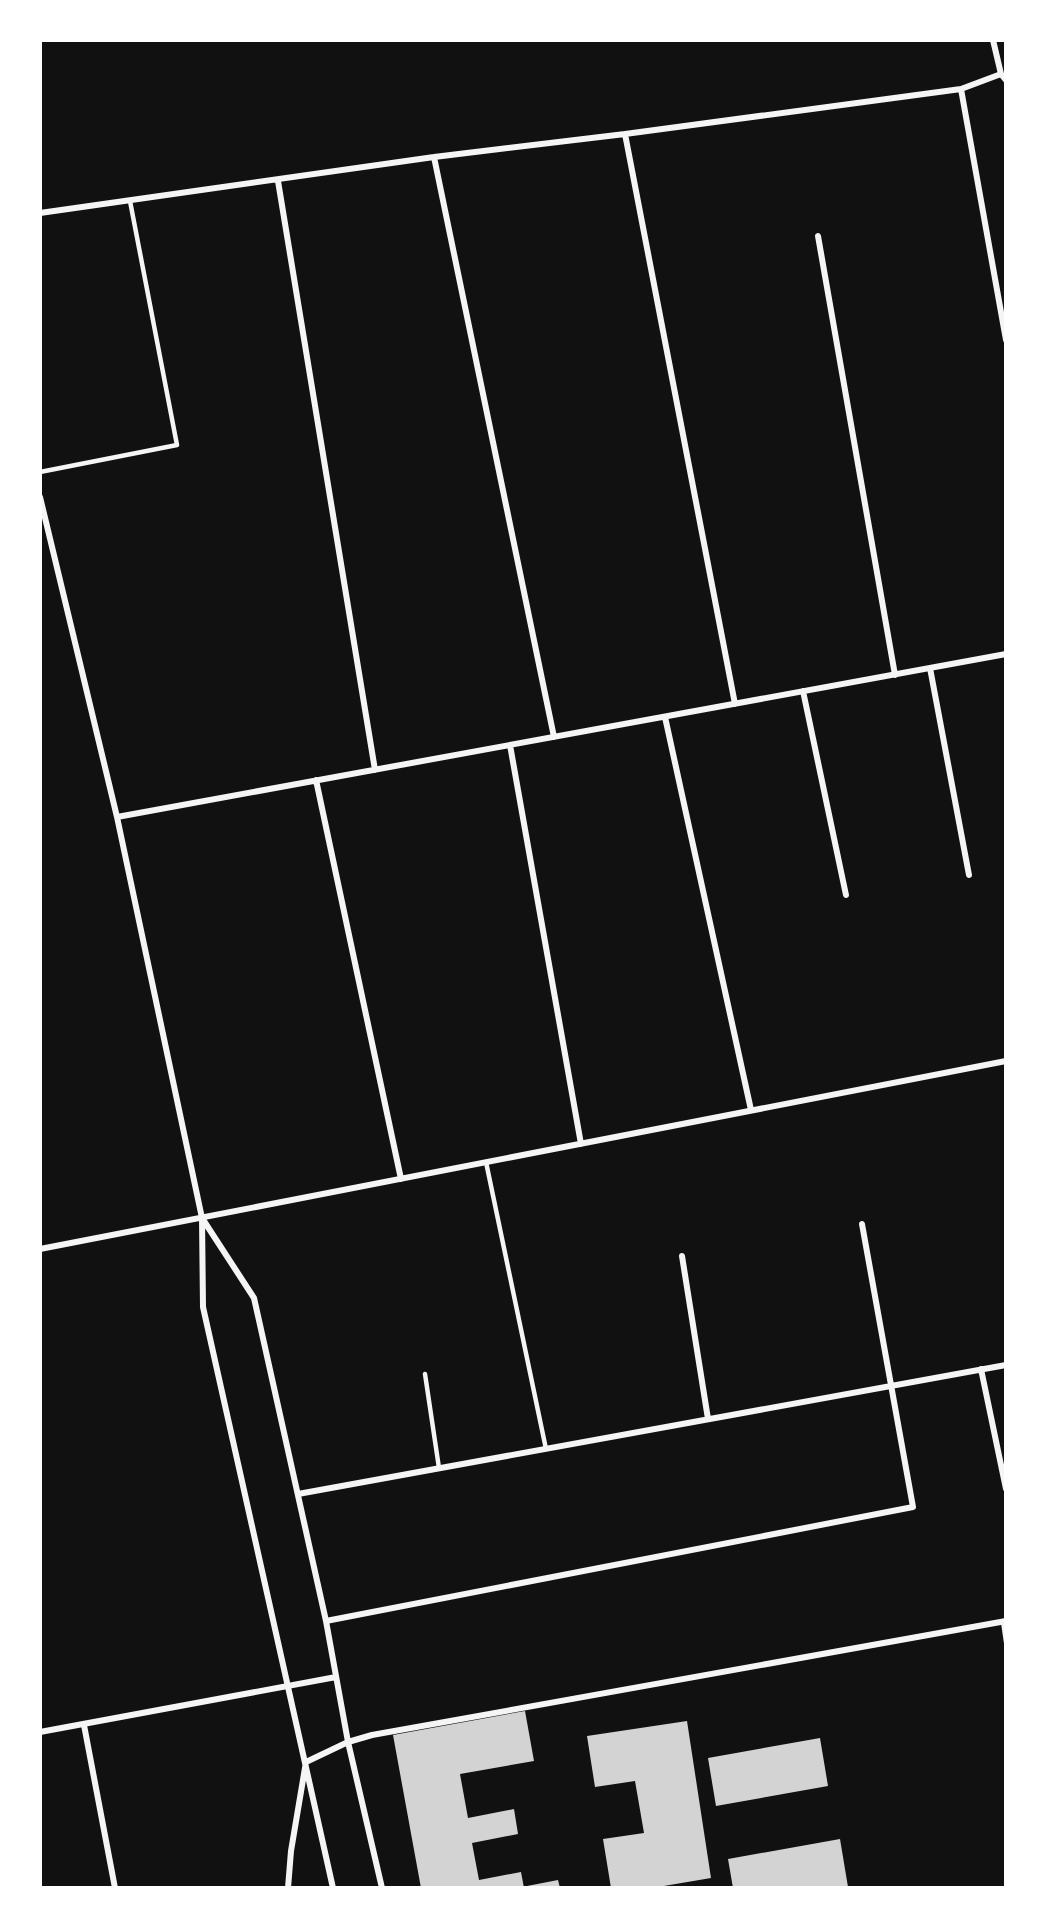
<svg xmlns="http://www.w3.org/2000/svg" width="1046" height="1928" viewBox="0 0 1046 1928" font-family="'Archivo Narrow',sans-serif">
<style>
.building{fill:#d3d3d3}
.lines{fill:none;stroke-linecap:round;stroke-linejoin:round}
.service{stroke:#f5f5f5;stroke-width:4.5}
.minor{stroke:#f5f5f5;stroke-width:6}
</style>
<rect width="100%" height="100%" fill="#111"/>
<path class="building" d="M 525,1711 L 534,1761 L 460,1774 L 468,1818 L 514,1809 L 518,1834 L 472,1843 L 479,1880 L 521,1872 L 524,1888 L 421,1888 L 393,1735 Z
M 687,1721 L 711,1878 L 652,1888 L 611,1888 L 603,1839 L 644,1833 L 635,1781 L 595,1787 L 587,1736 Z
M 820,1738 L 828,1786 L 716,1806 L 708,1758 Z
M 840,1839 L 848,1887 L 733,1888 L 728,1859 Z
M 558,1880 L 560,1888 L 527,1888 L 527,1886 Z"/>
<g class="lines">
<path class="service" d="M 40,472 L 177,445 L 130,201
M 486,1162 L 546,1449
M 425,1374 L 439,1468
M 1003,1621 L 1006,1642"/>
<path class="minor" d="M 993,40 L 1001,74 L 1006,80
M 961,89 L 1006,340
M 625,134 L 735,704
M 434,157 L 554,737
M 278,181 L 375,770
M 40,213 L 434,157 L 625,134 L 961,89 L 1001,74
M 818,236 L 895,675
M 40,497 L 117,817 L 202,1218 L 203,1307 L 333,1888
M 930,668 L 969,875
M 803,691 L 846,895
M 665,717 L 751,1110
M 510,745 L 581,1144
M 316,780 L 401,1179
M 117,817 L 1006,654
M 202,1218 L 254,1298 L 326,1621 L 348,1742 L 382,1888
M 40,1249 L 1006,1061
M 682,1256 L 708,1419
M 981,1369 L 1006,1489
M 298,1494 L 1006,1365
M 326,1621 L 913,1507 L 862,1224
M 84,1725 L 115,1888
M 40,1732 L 336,1677
M 288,1888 L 291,1851 L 306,1762 L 348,1742 L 372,1735 L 1006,1621"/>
</g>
<rect width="1046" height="1928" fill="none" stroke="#ffffff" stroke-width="84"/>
</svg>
